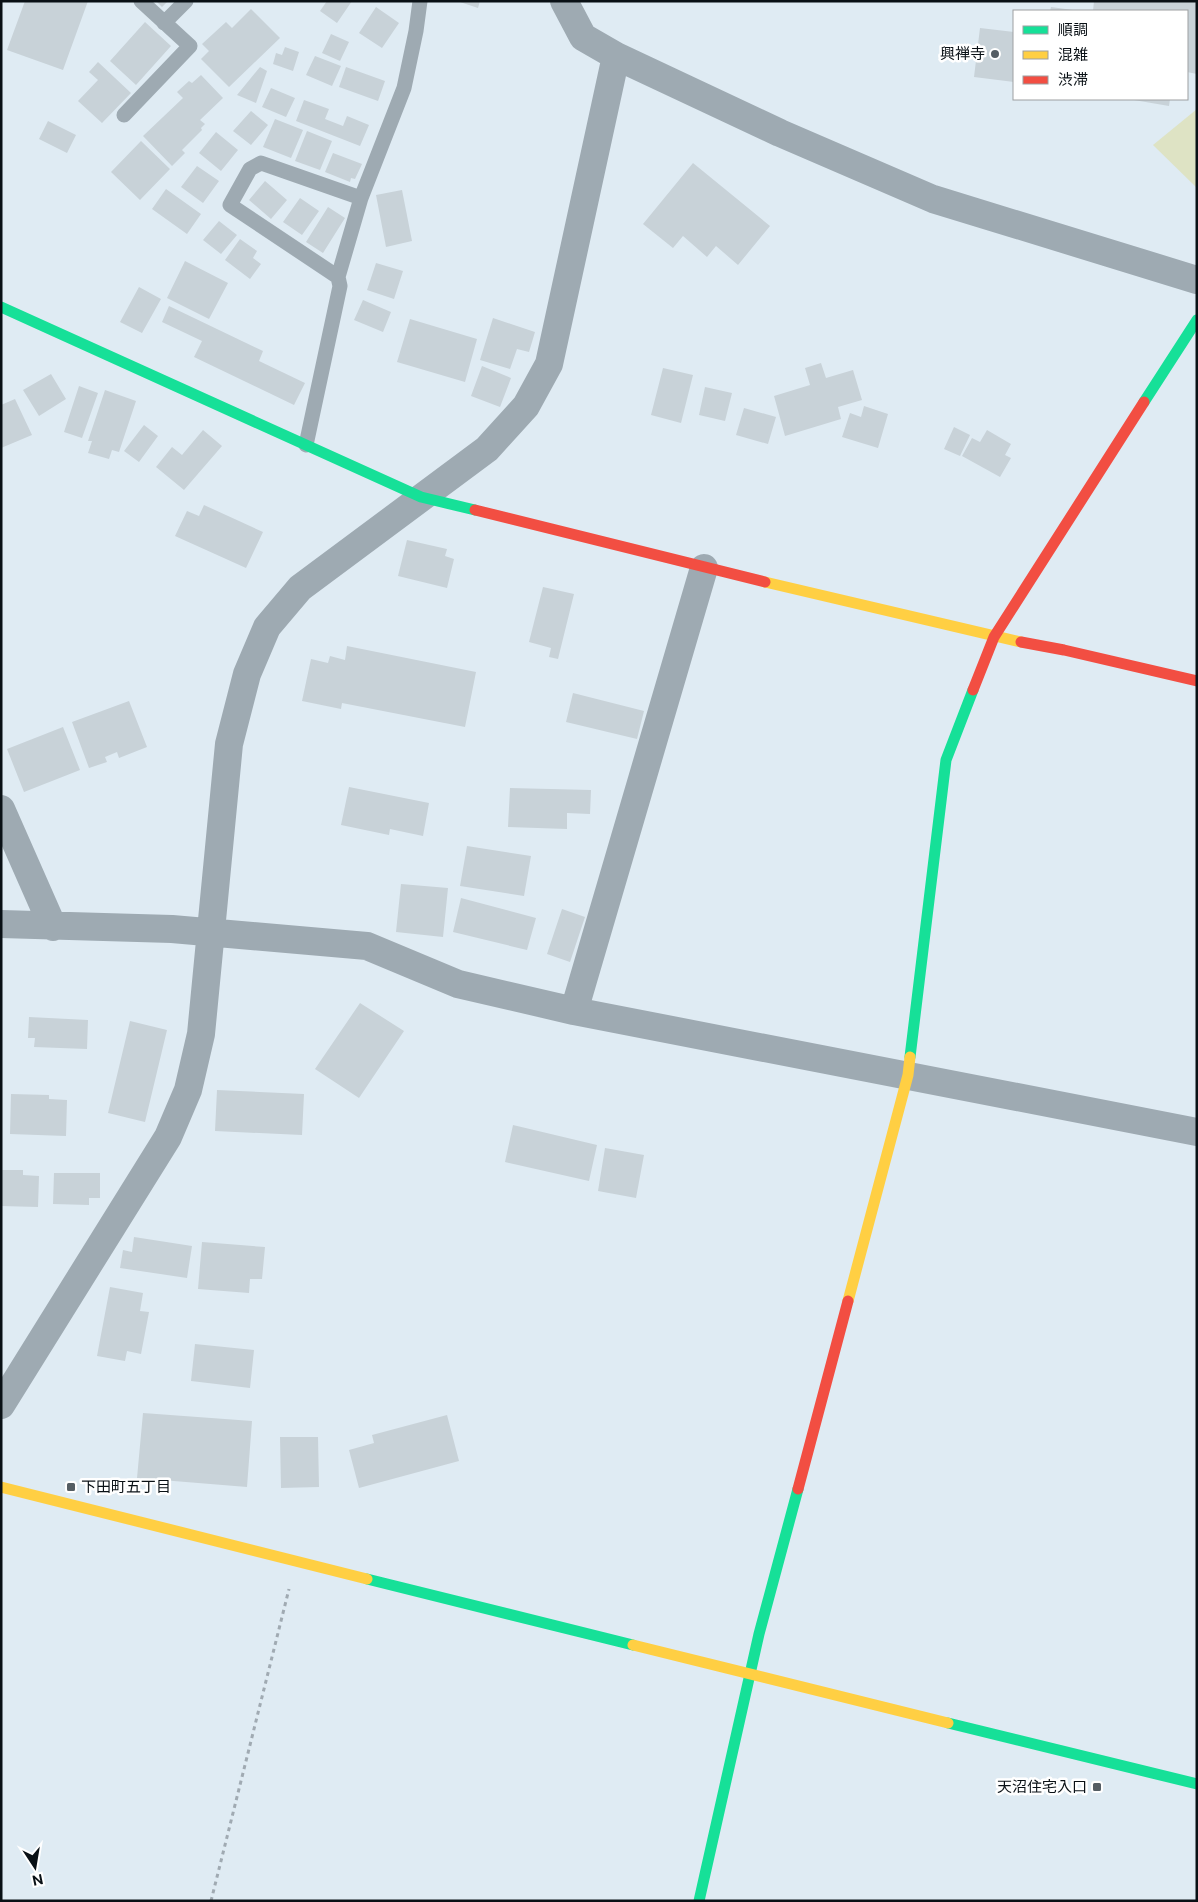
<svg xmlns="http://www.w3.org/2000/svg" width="1198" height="1902" viewBox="0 0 1198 1902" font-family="'Public Sans','Noto Sans JP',sans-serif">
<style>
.green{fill:#dee3c4}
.building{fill:#c8d2d8}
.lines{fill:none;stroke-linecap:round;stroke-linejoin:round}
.path{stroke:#a0aab2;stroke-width:3;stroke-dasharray:4 4;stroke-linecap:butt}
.lane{stroke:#9eaab2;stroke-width:15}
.street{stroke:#9eaab2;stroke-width:28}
.fast{stroke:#16e098;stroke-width:11}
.slow{stroke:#ffcf43;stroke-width:11}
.jam{stroke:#f24e42;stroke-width:11}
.poi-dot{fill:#545d63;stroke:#fff;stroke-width:2}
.labels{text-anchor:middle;stroke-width:5;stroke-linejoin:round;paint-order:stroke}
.poi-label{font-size:15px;fill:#091015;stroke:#fff;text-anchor:end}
</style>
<rect width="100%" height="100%" fill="#dfebf3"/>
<path class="green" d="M 1197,109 L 1197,188 L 1153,145 Z"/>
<path class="building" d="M 25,1 L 88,1 L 63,70 L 7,50 Z
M 156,1 L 168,1 L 162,7 Z
M 327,1 L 352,1 L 337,23 L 320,11 Z
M 457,1 L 480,1 L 478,8 Z
M 1094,1 L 1197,1 L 1197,74 L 1187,72 L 1187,11 L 1093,11 Z
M 376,7 L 399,23 L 382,48 L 359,33 Z
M 1051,7 L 1073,10 L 1073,11 L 1050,11 Z
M 251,9 L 280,38 L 229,87 L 201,59 L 209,51 L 202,44 L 226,22 L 232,28 Z
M 145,22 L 171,46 L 136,85 L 110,61 Z
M 980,28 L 1014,32 L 1014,82 L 974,77 Z
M 331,34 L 349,42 L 340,61 L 322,53 Z
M 285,47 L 299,52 L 293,71 L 273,64 L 276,53 L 282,55 Z
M 315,56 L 341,66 L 332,86 L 306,75 Z
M 98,62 L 131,93 L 102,123 L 78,101 L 98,80 L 89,72 Z
M 260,67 L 267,71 L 256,103 L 237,95 Z
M 346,67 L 385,81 L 378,101 L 339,87 Z
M 201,75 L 223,98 L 200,120 L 205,124 L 201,128 L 202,130 L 182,150 L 185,153 L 172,166 L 143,136 L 183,98 L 177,92 L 189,81 L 192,83 Z
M 271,88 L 295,98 L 286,117 L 262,107 Z
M 1128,99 L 1170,99 L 1169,106 Z
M 304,100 L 329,109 L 325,119 L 343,126 L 347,116 L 369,125 L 360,146 L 296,121 Z
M 251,111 L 268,125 L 251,145 L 233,131 Z
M 275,119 L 303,130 L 291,158 L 263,147 Z
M 48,121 L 76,135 L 67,153 L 39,139 Z
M 307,131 L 332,141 L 320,170 L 295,161 Z
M 216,132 L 238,150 L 221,171 L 199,153 Z
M 141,141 L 170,169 L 140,200 L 111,172 Z
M 333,153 L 362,164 L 355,179 L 351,178 L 350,182 L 325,172 Z
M 693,163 L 770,226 L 738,265 L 716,246 L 707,257 L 683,236 L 673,248 L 643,224 Z
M 197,166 L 219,181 L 203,203 L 181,187 Z
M 265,181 L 287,200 L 271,219 L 249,200 Z
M 166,189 L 201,214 L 187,234 L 152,209 Z
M 402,190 L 412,241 L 386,247 L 376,195 Z
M 300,198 L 319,211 L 302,235 L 283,222 Z
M 328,207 L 345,218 L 323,253 L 306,242 Z
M 219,221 L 237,235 L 221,254 L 203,240 Z
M 240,239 L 257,251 L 253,258 L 261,264 L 250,279 L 225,260 Z
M 185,261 L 228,283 L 209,319 L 167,298 Z
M 376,263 L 403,271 L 394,299 L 367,290 Z
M 139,287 L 161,299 L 142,333 L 120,322 Z
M 363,300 L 391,312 L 383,332 L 354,320 Z
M 169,306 L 263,351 L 259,361 L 305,383 L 294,405 L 194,357 L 202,341 L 162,322 Z
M 493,318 L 535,332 L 529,352 L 517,349 L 510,369 L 480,360 Z
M 410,319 L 477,339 L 465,382 L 397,362 Z
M 821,363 L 826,378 L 853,370 L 862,400 L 838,407 L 841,419 L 785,436 L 774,396 L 810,385 L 805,368 Z
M 482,366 L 511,378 L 500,407 L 471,396 Z
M 663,368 L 693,375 L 681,423 L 651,415 Z
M 51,374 L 66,399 L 39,416 L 23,390 Z
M 79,386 L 98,393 L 82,438 L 64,432 Z
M 705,387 L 732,393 L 725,421 L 699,415 Z
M 105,390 L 136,401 L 119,452 L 112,450 L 109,459 L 88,453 L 92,441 L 88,441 Z
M 15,399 L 32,435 L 1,448 L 1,405 Z
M 864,406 L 888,414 L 878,448 L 842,437 L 850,413 L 861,417 Z
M 744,408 L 776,417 L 768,444 L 736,435 Z
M 144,425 L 158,436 L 139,462 L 124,451 Z
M 954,427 L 970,435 L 960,456 L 944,449 Z
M 203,430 L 222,446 L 184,490 L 156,467 L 172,447 L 182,455 Z
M 987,430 L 1011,444 L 1005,455 L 1011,458 L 1000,477 L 962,456 L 972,438 L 980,442 Z
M 204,505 L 263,532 L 246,568 L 175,536 L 187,511 L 199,516 Z
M 407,540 L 447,549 L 445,556 L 454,559 L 447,588 L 398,576 Z
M 543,587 L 574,594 L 558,659 L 549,657 L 551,648 L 529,642 Z
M 347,646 L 476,672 L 465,727 L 342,703 L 341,709 L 302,701 L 311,659 L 328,663 L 330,656 L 345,660 Z
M 573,693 L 644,711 L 637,739 L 566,722 Z
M 129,701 L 147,747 L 119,758 L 117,752 L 105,757 L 107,762 L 89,768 L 72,722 Z
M 63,727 L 80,770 L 24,792 L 7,749 Z
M 349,787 L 429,803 L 423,836 L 390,829 L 389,835 L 341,825 Z
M 510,788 L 591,790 L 590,814 L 567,813 L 567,829 L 508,827 Z
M 467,846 L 531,856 L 524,896 L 460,886 Z
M 401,884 L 448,888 L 443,937 L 396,932 Z
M 461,898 L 536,918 L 527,950 L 453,932 Z
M 562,909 L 585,917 L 570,962 L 547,954 Z
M 360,1003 L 404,1031 L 359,1098 L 315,1069 Z
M 29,1017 L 88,1020 L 87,1049 L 34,1047 L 35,1038 L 28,1038 Z
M 130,1021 L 167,1030 L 145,1122 L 108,1113 Z
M 217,1090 L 304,1094 L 302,1135 L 215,1131 Z
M 11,1094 L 49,1095 L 49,1099 L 67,1100 L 66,1136 L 10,1134 Z
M 513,1125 L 597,1145 L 589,1181 L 505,1162 Z
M 605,1148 L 644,1155 L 636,1198 L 598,1191 Z
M 1,1170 L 23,1170 L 23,1175 L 39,1176 L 38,1207 L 1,1206 Z
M 54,1173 L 100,1173 L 100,1198 L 89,1198 L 89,1205 L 53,1204 Z
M 134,1237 L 192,1246 L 187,1278 L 120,1268 L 123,1250 L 132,1252 Z
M 202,1242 L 265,1247 L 262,1279 L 250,1279 L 249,1293 L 198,1289 Z
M 110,1287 L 143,1293 L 140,1311 L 149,1312 L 141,1354 L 127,1351 L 125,1361 L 97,1356 Z
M 195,1344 L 254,1350 L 250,1388 L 191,1381 Z
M 143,1413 L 252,1421 L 247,1487 L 137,1478 Z
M 447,1415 L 459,1461 L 359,1488 L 349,1450 L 374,1443 L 372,1435 Z
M 280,1437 L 318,1437 L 319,1487 L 281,1488 Z"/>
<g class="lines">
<path class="path" d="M 211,1901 L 289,1589"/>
<path class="lane" d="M 164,23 L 186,1
M 124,115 L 190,46 L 141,1
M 361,198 L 404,88 L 416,31 L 420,1
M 306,445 L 340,286 L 338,277 L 230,205 L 250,169 L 261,163 L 361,198 L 338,277"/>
<path class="street" d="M 564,1 L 583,37 L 616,56 L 780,133 L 933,199 L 1197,280
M 1,809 L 53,927
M 1,924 L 172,929 L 367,946 L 458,984 L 574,1011 L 1197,1132
M 574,1011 L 704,568
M 1,1405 L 168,1137 L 188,1090 L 201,1034 L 229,744 L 247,674 L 267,627 L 300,588 L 487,449 L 526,406 L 549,364 L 616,56"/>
<path class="fast" d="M 1,307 L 421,497 L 475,510
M 1144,402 L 1197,320
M 910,1057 L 946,760 L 973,690
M 367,1579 L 633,1645
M 948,1723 L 1197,1784
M 699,1901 L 759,1634 L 798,1489"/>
<path class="slow" d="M 765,582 L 1021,642
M 848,1301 L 908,1075 L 910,1057
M 1,1487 L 367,1579
M 633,1645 L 948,1723"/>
<path class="jam" d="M 475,510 L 765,582
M 1021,642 L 1064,650 L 1197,681
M 973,690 L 994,637 L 1144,402
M 798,1489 L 848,1301"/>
</g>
<g class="poi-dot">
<circle cx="995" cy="54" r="5"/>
<rect x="66" y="1482" width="10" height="10" rx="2.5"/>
<rect x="1092" y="1782" width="10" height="10" rx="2.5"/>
</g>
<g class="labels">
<g class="poi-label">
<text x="985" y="59">興禅寺</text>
<text x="81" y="1492" text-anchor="start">下田町五丁目</text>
<text x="1087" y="1792">天沼住宅入口</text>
</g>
</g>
<rect width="1198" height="1902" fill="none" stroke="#091015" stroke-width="5"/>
<rect x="1013" y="10" width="175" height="90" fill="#ffffff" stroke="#9d9fa1"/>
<rect x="1023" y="26" width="25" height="8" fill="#16e098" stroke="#9d9fa1"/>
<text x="1058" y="35" font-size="15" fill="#091015">順調</text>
<rect x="1023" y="51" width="25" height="8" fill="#ffcf43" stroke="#9d9fa1"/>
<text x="1058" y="60" font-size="15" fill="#091015">混雑</text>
<rect x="1023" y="76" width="25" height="8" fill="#f24e42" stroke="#9d9fa1"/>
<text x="1058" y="85" font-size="15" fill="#091015">渋滞</text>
<g transform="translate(35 1867) rotate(168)" stroke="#ffffff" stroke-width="4" paint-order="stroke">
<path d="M0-4L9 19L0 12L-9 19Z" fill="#091015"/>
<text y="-8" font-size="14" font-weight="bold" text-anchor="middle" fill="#091015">N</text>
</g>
</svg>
